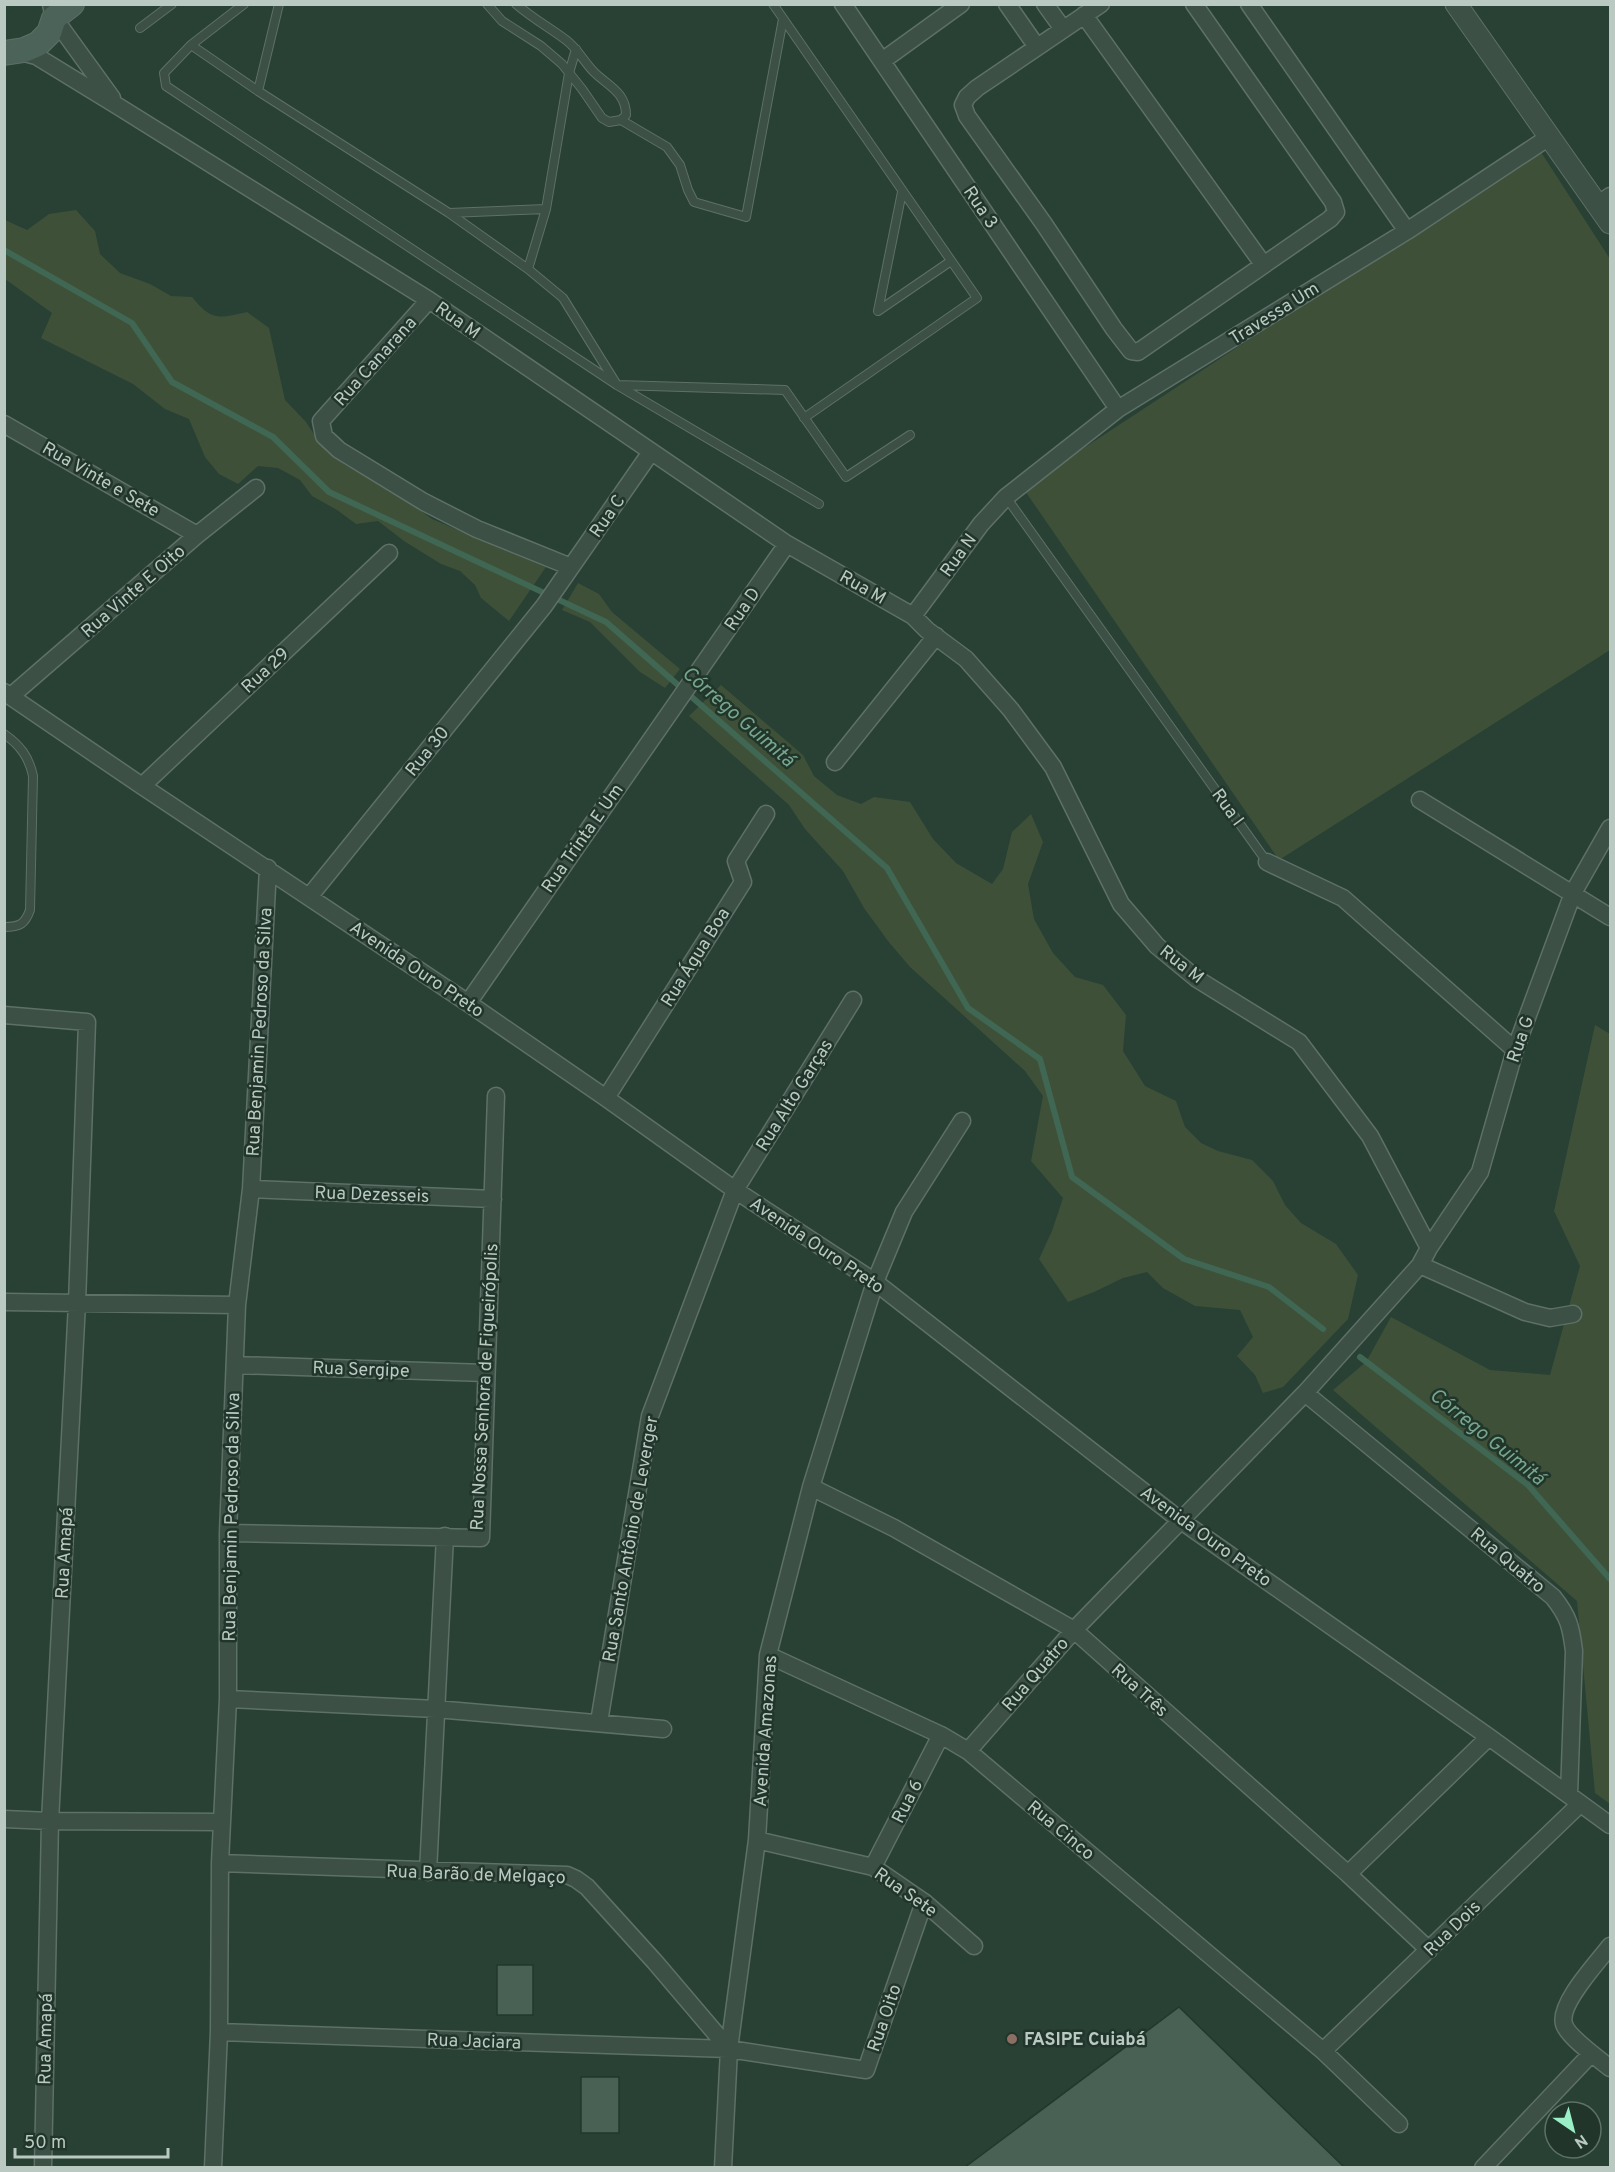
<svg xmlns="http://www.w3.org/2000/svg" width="1615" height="2172" viewBox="0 0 1615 2172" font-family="Overpass,sans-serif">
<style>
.green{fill:#3e5138}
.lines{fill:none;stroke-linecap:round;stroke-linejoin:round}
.stream{stroke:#406753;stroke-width:6}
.building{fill:#486154;stroke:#23372d;stroke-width:1.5}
.service-casing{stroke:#5e7067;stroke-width:10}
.minor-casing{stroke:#5e7067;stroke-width:19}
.tertiary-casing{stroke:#5e7067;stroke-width:23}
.secondary-casing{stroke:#5e7067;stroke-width:26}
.service{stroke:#3d5046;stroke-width:8}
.minor{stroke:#3d5046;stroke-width:16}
.tertiary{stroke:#3d5046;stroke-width:21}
.secondary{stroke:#4b6358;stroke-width:24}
.education-dot{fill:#8d6e63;stroke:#21352b;stroke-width:2}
.labels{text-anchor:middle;stroke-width:5;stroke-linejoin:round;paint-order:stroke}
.street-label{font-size:18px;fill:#bacac2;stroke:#21352b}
.poi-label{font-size:18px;font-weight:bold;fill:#bacac2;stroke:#21352b;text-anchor:start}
.water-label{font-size:20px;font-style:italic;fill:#76a68d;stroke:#21352b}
</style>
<rect width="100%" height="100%" fill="#294034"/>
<path class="green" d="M 1539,149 L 1610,259 L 1610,650 L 1279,860 L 1023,488 Z
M 76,210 L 95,231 L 100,254 L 120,273 L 150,284 L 171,296 L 192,297 C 212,322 219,318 247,312 L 269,328 L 285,400 L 306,422 L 319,442 L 345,465 L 398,494 L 432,519 L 546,567 L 509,621 L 481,598 L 475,585 L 460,571 L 441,564 L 404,541 L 378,521 L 356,524 L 337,510 L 312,496 L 300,480 L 278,468 L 258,466 L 238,484 L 219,474 L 205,457 L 189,419 L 165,409 L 133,384 L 41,338 L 52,313 L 5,279 L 5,220 L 27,230 L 49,214 Z
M 578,583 L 599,594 L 612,612 L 680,669 L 665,688 L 640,672 L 590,622 L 562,610 Z
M 721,685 L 803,755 L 814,776 L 837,795 L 861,804 L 874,797 L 910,802 L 933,839 L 956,863 L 992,884 L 1003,869 L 1012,832 L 1031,814 L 1043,842 L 1028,884 L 1034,919 L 1053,953 L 1075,977 L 1103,985 L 1126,1015 L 1123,1051 L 1145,1086 L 1176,1101 L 1185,1127 L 1201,1143 L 1218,1151 L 1252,1160 L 1273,1181 L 1285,1205 L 1301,1223 L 1336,1244 L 1358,1275 L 1348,1319 L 1283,1387 L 1263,1393 L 1255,1375 L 1237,1356 L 1253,1337 L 1240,1310 L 1195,1306 L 1163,1288 L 1147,1272 L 1123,1278 L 1094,1292 L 1068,1302 L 1039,1259 L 1052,1231 L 1063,1198 L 1031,1161 L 1043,1096 L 1025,1071 L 910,967 L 888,941 L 864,908 L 843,871 L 805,829 L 789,805 L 689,716 Z
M 1595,1025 L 1610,1034 L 1610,1804 L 1595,1793 L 1577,1601 L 1333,1390 L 1366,1362 L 1391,1317 L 1490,1370 L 1550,1375 L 1580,1266 L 1554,1211 Z"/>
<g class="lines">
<path class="stream" d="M 4,250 L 132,323 L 172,382 L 273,437 L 329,492 L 606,622 L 887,868 L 968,1008 L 1040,1059 L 1072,1177 L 1184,1259 L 1269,1287 L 1323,1329
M 1360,1357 L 1528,1485 L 1610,1579"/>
</g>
<path class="building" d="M 497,1965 L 533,1965 L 533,2015 L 497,2015 Z
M 1179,2007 L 1345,2168 L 964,2168 Z
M 581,2077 L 619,2077 L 619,2133 L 581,2133 Z"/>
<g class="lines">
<g class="service-casing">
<path id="service" d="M 244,4 L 191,45 L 164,73 L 166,86 L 617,385 L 819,504
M 487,4 L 502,21 L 541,46 L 562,64 L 582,89 L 602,118 L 609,122 L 621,120 L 667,147 L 680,165 L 688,190 L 694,202 L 746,217 L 783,19
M 516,4 C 532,18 550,28 566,40 C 578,49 584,62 594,72 C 608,86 626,92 626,115 L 621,120
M 773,4 L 977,298 L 804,418
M 140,28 L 172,4
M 191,45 L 258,91 L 449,213 L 546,209
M 576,49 L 569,73 L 546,209 L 528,269 L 563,298 L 617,385 L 785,390 L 846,477 L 910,435
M 258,91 L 279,4
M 902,192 L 878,311 L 951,261
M 449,213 L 528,269
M 1006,497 L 1267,862
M 4,734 C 20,745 29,757 33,776 L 30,910 C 25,924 20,927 4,927"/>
</g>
<g class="minor-casing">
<path id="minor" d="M 51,4 L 54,18 L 112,98
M 843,4 L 1118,409
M 1007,4 L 1037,47
M 1045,4 L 1063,29
M 1101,4 L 977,88 L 967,97 L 963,105 L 967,116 L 1044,224 L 1114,329 L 1131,351 L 1138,352 L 1330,219 L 1336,212 L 1333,202 L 1194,4
M 1249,4 L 1407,231
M 1084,15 L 1263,264
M 17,51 L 36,56 L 116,105 L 429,300 L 787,544 L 913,616 L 927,630 L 966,659 L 1011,710 L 1053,767 L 1121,904 L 1157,946 L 1197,979 L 1299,1042 L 1370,1136 L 1429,1248
M 882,61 L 961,4
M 1598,205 L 1610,196
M 429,300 L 321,421 L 324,436 L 339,450 L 424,502 L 477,529 L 571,567
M 4,424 L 197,535
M 913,616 L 981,524 L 1006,497 L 1118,409 L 1407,231 L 1549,137
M 4,692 L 142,786 L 468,1003 L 606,1098 L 735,1190 L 875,1282 L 1180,1520 L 1489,1737 L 1610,1825
M 11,696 L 197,535 L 256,488
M 835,762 L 936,636
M 142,786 L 389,553
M 1420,800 L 1610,917
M 1267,862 L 1343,898 L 1515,1050
M 309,897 L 544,606 L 651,452
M 468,1003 L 787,544
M 4,1015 L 87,1022 L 77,1303 L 50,1821 L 43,2168
M 606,1098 L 743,882 L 736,861 L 766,814
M 251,1189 L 493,1199
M 1420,1265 L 1525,1312 L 1550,1318 L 1573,1314
M 4,1302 L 237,1305
M 235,1365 L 486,1373
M 1305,1393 L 1553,1597 C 1569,1617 1571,1627 1574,1651 L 1569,1795
M 811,1487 L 894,1528 L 1074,1630 L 1348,1874 L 1429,1950
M 228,1533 L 481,1538 L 496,1096
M 768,1655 L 941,1735 L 968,1751 L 1323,2051 L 1399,2124
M 228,1699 L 436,1709 L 663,1729
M 599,1722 L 650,1416 L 735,1190 L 853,1000
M 968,1751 L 1074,1630 L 1305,1393 L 1420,1265 L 1429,1248 L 1480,1172 L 1515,1050 L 1573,893 L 1610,828
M 4,1819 L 50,1821 L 221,1822
M 757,1840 L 873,1867 L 924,1902 L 974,1946
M 220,1863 L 567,1875 L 576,1879 L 587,1887 L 655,1962 L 729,2049
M 873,1867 L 941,1735
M 428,1872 L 445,1536
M 1348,1874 L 1489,1737
M 1610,1946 C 1598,1962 1558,2004 1564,2024 C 1567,2036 1600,2060 1610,2068
M 219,2032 L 729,2049 L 866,2070 L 924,1902
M 1323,2051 L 1580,1804
M 213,2168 L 219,2032 L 220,1863 L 228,1699 L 228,1533 L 237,1305 L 251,1189 L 268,868
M 723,2168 L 729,2049 L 757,1840 L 768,1655 L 811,1487 L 875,1282 L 904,1212 L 962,1121
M 1483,2168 L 1591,2054"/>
</g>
<g class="tertiary-casing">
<path id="tertiary" d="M 1456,4 L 1610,223"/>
</g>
<g class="secondary-casing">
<path id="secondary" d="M 4,53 L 24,50 L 38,44 L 49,33 L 54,18 L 72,4"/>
</g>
<use href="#service" class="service"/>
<use href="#minor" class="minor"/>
<use href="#tertiary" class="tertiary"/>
<use href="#secondary" class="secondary"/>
</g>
<circle class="education-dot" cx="1012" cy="2039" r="6"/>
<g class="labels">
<g class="street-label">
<text transform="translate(981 207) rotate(56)" y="6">Rua 3</text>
<text transform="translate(1274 313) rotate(-32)" y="6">Travessa Um</text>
<text transform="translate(458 320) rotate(35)" y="6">Rua M</text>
<text transform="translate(375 361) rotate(-48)" y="6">Rua Canarana</text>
<text transform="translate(101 479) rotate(30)" y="6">Rua Vinte e Sete</text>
<text transform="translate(607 516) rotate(-55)" y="6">Rua C</text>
<text transform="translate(958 555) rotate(-54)" y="6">Rua N</text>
<text transform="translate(863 587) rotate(29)" y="6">Rua M</text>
<text transform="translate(133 591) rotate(-41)" y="6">Rua Vinte E Oito</text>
<text transform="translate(742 609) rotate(-55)" y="6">Rua D</text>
<text transform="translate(265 670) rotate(-43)" y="6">Rua 29</text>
<text transform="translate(427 751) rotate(-51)" y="6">Rua 30</text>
<text transform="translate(1228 807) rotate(54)" y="6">Rua I</text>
<text transform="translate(582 838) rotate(-55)" y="6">Rua Trinta E Um</text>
<text transform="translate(695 957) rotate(-58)" y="6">Rua Água Boa</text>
<text transform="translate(1182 964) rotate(38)" y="6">Rua M</text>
<text transform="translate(417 969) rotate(34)" y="6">Avenida Ouro Preto</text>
<text transform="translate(259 1032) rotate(-87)" y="6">Rua Benjamin Pedroso da Silva</text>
<text transform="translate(1520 1039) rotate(-71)" y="6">Rua G</text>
<text transform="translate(794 1095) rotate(-58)" y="6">Rua Alto Garças</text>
<text transform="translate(372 1194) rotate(2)" y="6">Rua Dezesseis</text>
<text transform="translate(817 1245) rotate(34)" y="6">Avenida Ouro Preto</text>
<text transform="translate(361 1369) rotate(2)" y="6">Rua Sergipe</text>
<text transform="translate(484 1387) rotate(-87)" y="6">Rua Nossa Senhora de Figueirópolis</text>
<text transform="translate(231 1517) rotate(-89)" y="6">Rua Benjamin Pedroso da Silva</text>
<text transform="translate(1206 1536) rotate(36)" y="6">Avenida Ouro Preto</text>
<text transform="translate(630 1539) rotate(-80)" y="6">Rua Santo Antônio de Leverger</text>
<text transform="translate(64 1553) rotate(-87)" y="6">Rua Amapá</text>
<text transform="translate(1508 1560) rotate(40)" y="6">Rua Quatro</text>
<text transform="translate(1035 1674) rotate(-49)" y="6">Rua Quatro</text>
<text transform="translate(1140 1690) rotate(42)" y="6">Rua Três</text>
<text transform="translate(765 1731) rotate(-86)" y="6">Avenida Amazonas</text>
<text transform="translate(907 1801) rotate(-63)" y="6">Rua 6</text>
<text transform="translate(1061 1830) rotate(40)" y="6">Rua Cinco</text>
<text transform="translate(476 1874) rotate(2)" y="6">Rua Barão de Melgaço</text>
<text transform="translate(906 1892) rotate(35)" y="6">Rua Sete</text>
<text transform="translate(1452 1928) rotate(-44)" y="6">Rua Dois</text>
<text transform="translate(884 2018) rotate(-71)" y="6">Rua Oito</text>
<text transform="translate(45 2039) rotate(-89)" y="6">Rua Amapá</text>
<text transform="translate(474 2041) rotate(2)" y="6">Rua Jaciara</text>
</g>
<g class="poi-label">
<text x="1024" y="2045">FASIPE Cuiabá</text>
</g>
<g class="water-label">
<text transform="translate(739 716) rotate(41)" y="7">Córrego Guimitá</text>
<text transform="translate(1488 1436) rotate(39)" y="7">Córrego Guimitá</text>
</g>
</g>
<rect width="1615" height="2172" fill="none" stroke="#bacac2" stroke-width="12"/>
<g transform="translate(1573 2130) rotate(145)"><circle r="28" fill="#21352b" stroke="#5e7167" stroke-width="1.5"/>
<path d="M0-4.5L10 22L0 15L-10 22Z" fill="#99f0c6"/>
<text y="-9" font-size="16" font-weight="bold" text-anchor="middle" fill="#bacac2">N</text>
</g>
<path d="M15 2148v9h153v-9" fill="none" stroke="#bacac2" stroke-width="3"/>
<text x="24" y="2148" font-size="18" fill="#bacac2" stroke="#21352b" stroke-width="4.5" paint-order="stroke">50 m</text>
</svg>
